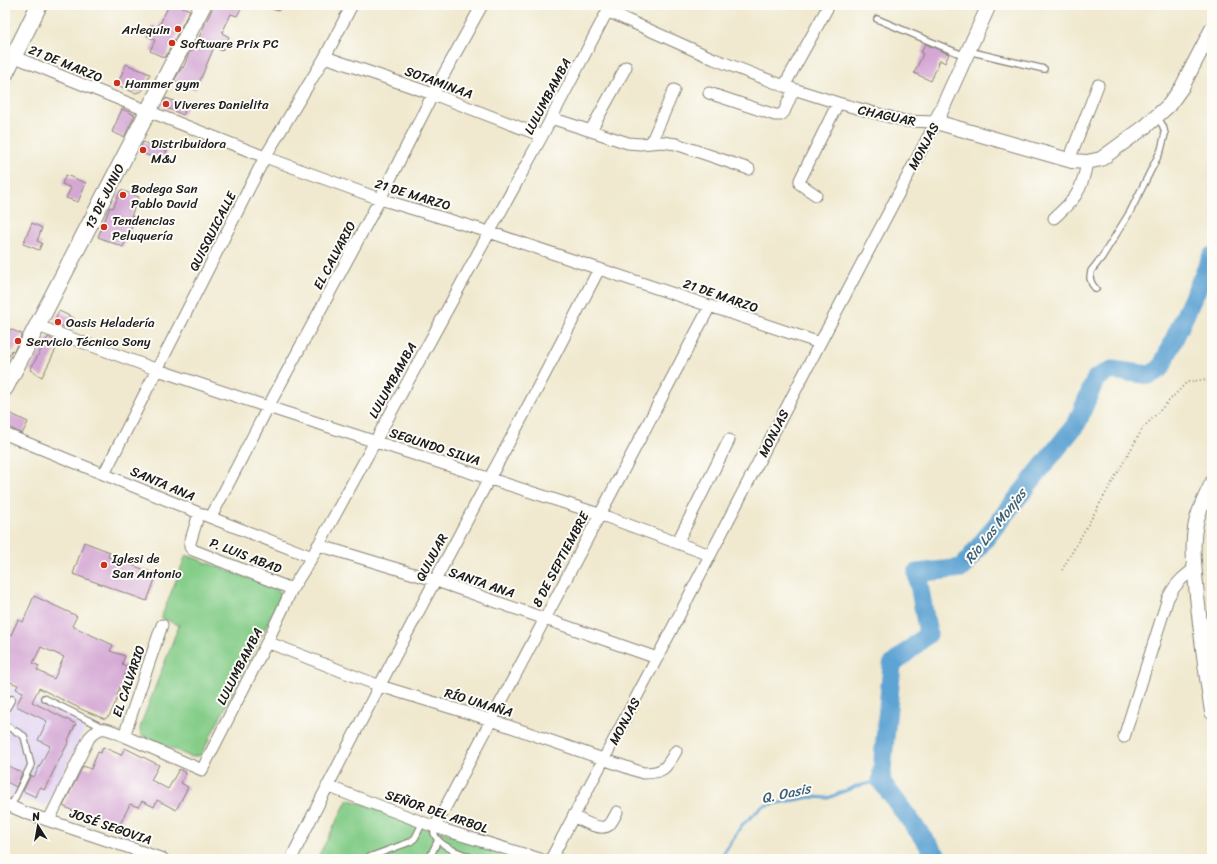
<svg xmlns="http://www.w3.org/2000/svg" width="1217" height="864" viewBox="0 0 1217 864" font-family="Sriracha,sans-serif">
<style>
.built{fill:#e2d4f3}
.green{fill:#85cd89;stroke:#507452}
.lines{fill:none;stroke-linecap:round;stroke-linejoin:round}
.stream{stroke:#5da3d3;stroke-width:3}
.river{stroke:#5da3d3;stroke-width:19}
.building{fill:#d4a7d4;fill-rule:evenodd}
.service-casing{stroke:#868276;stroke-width:8}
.minor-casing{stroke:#868276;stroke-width:13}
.tertiary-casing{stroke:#868276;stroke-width:16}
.secondary-casing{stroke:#868276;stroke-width:18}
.path{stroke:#868276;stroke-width:2;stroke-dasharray:1 3;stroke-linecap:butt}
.service{stroke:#fff;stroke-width:5.5}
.minor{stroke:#fff;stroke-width:11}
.tertiary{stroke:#fff;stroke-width:14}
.secondary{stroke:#fff;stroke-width:16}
.poi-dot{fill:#c8321e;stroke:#fdfcf7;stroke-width:1.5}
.labels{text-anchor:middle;stroke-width:4;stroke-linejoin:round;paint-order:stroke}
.poi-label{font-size:13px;fill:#1c1c1c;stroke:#fdfcf7;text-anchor:start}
.street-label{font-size:13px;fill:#1c1c1c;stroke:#fdfcf7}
.water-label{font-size:14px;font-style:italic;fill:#3c6078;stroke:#fdfcf7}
</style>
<rect width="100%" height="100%" fill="#fdfcf7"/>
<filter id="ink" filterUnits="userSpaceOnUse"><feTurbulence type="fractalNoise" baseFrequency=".025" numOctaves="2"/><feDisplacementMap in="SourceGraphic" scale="8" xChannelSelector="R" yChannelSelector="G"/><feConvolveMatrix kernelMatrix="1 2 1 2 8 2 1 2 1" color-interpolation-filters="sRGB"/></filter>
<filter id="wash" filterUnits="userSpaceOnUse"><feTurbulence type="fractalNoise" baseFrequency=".012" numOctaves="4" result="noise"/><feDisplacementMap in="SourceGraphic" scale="16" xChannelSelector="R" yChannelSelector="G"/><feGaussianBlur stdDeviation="0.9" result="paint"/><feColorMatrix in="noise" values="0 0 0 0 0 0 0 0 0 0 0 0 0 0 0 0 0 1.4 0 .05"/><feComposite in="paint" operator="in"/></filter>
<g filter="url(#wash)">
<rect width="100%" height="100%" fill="#f0e9cf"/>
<path class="built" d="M 5,684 L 88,723 L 46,806 L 5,795 Z"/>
<path class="green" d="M 186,555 L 276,588 L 281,595 L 242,675 L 201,755 L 191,757 L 144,736 L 141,735 L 140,730 L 141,724 L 179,625 L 161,618 Z
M 348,799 L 521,859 L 317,859 Z"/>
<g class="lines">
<path class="stream" d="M 716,859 L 723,854 L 742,825 L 763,806 L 811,797 L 828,798 L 857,786 L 881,781"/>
<path class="river" d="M 939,859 L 881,781 L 892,665 L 928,634 L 917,573 L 962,568 L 1077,423 L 1096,378 L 1112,370 L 1150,375 L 1161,368 L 1212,256"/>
</g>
<g id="blocks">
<path class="building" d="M 169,5 L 178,5 L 190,10 L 165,58 L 150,51 L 155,40 L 147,36 L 152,25 L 158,28 Z
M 214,5 L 243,5 L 237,16 L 231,14 L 222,33 L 229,37 L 222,51 L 214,47 L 196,90 L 174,81 L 182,67 L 183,68 L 190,51 L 192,52 Z
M 925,44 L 949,54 L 945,63 L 940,60 L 931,81 L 914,73 L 923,54 L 921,53 Z
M 126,64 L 150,74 L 142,91 L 135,93 L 117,85 Z
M 166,98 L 187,106 L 183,115 L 165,107 L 163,104 Z
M 122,109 L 135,115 L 124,137 L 112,132 Z
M 143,142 L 167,151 L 163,161 L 139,152 Z
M 66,175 L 86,183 L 78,202 L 66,198 L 71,188 L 62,184 Z
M 121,190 L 139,197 L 131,216 L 136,217 L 123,247 L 98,237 L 110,207 L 113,208 Z
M 32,223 L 42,228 L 37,241 L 42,243 L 39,250 L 23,244 Z
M 59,311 L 74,318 L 69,329 L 54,323 Z
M 5,327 L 22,334 L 14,351 L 12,350 L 5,365 Z
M 48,337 L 59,343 L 42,377 L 30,370 Z
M 5,411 L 28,422 L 22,434 L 5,425 Z
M 84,542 L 110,552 L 108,557 L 157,574 L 147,601 L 73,574 Z
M 34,596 L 77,616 L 72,626 L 113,645 L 110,651 L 125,656 L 122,664 L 128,667 L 117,695 L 119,695 L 110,715 L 105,719 L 83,710 L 39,688 L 32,702 L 76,724 L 68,740 L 69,741 L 44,790 L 40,787 L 36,797 L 23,791 L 31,775 L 34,777 L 50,746 L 38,740 L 47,721 L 16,706 L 23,692 L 16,689 L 18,685 L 5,680 L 5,643 L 8,637 L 10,637 L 18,620 L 23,622 ZM 41,647 L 64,657 L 54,679 L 37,670 L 39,666 L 33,663 Z
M 103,747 L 121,755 L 125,748 L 159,765 L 151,780 L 168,789 L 179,769 L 186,773 L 181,783 L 188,787 L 176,810 L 157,800 L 154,807 L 142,801 L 138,807 L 130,804 L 119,826 L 97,815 L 92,824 L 80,819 L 81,815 L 63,806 L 83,766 L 91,769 L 98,752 L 101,753 Z
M 5,764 L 22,773 L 16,787 L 5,781 Z"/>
</g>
</g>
<g filter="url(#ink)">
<use href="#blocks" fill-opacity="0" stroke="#868276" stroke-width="1"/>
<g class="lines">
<g class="service-casing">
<path id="service" d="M 272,5 L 277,7
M 877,19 L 965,56
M 968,51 L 1044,69
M 1096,289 L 1092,284 L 1090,278 L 1091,271 L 1102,257 L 1130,212 L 1161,150 L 1165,134 L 1163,126 L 1157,117
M 44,698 L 104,728
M 5,711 L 12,699
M 5,725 L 24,736 L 31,765 L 11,806
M 435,827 L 434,833 C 438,847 463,854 476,859
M 364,859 L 410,842 L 415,838 L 423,822
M 429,859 L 438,840"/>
</g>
<g class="minor-casing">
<path id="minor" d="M 5,53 L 148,111 L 265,157 L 380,199 L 489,232 L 820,343
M 325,57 L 433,94 L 542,136
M 784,86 L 829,5
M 709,93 L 775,115 L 781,115 L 784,112 L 794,89
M 551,118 L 628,143 L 640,144 L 662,142 L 676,144 L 749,169
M 591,130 L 626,67
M 651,143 L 674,90
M 1069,160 L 1098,85
M 816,195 L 800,184 L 800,180 L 838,103
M 1054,218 C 1075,199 1082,192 1087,162
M 38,326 L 158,370 L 268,407 L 599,514 L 710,555
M 5,434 L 199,513 L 312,557
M 104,474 L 265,157 L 325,57 L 352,5
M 199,513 L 190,543 L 190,547 L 193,550 L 292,589
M 211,517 L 268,407 L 380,199 L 433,94 L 482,5
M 677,543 L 729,440
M 318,545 L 434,580 L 657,658
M 267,642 L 380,686 L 491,720 L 643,773 C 664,773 666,768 676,751
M 124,736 L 202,770 L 267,642 L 292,589 L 312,557 L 542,136 L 610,6
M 1124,737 L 1168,598 C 1175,584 1182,578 1194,569
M 327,786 L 435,827 L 540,859
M 5,804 L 26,813 L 163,859
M 573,816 C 581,820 600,832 609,825 C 612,822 615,816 617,812
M 49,820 L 89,738 C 102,723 107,729 124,736 L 162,625
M 435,827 L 710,306
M 291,859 C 354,731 422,605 489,479 C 527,410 563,339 599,269
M 551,859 L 657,658 L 820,343 L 936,122 L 905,121 L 838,103 L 784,86 L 714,59 L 607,11"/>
</g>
<g class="tertiary-casing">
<path id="tertiary" d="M 989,5 L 936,122 L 1072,161 L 1087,162 L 1101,159 L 1146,126 L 1169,105 L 1182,87 L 1212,29
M 1212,483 C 1206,496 1199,509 1196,523 C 1191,547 1195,572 1197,596 C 1201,635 1206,673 1212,712"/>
</g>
<g class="secondary-casing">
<path id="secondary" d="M 5,74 L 39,5
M 5,388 L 203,5"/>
</g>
<path class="path" d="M 1062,570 L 1143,428 L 1187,382 L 1202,380 L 1212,382"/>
<use href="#service" class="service"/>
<use href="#minor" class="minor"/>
<use href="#tertiary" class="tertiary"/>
<use href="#secondary" class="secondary"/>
</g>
</g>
<g class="poi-dot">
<circle cx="178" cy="29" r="4"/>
<circle cx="172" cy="43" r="4"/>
<circle cx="117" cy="83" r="4"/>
<circle cx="166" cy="104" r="4"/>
<circle cx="143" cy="150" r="4"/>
<circle cx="123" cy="195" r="4"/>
<circle cx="104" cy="227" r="4"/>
<circle cx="58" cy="322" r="4"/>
<circle cx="18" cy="341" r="4"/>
<circle cx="104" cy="565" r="4"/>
</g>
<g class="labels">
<g class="poi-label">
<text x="170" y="34" text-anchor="end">Arlequin</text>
<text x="180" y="48">Software Prix PC</text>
<text x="125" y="88">Hammer gym</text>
<text x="174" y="109">Viveres Danielita</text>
<text x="151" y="148">Distribuidora<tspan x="151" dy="15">M&amp;J</tspan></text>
<text x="131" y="193">Bodega San<tspan x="131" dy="15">Pablo David</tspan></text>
<text x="112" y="225">Tendencias<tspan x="112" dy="15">Peluquería</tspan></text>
<text x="66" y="327">Oasis Heladería</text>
<text x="26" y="346">Servicio Técnico Sony</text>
<text x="112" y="563">Iglesi de<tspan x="112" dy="15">San Antonio</tspan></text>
</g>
<g class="street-label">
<text transform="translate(66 63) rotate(22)" y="5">21 DE MARZO</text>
<text transform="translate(439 82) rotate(20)" y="5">SOTAMINAA</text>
<text transform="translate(547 96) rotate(-62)" y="5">LULUMBAMBA</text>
<text transform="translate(887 115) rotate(12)" y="5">CHAGUAR</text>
<text transform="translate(923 146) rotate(-62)" y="5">MONJAS</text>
<text transform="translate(413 194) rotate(17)" y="5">21 DE MARZO</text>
<text transform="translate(104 196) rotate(-63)" y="5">13 DE JUNIO</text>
<text transform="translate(212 231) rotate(-63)" y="5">QUISQUICALLE</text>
<text transform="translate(334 255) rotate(-62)" y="5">EL CALVARIO</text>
<text transform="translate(721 295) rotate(19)" y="5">21 DE MARZO</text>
<text transform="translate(392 380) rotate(-61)" y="5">LULUMBAMBA</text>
<text transform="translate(773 433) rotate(-63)" y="5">MONJAS</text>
<text transform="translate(435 446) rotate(18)" y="5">SEGUNDO SILVA</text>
<text transform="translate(163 483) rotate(23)" y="5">SANTA ANA</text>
<text transform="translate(246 555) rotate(21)" y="5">P. LUIS ABAD</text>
<text transform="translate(431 557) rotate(-62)" y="5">QUIJUAR</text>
<text transform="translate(560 559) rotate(-62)" y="5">8 DE SEPTIEMBRE</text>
<text transform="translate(482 582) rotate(19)" y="5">SANTA ANA</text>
<text transform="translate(239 666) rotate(-63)" y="5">LULUMBAMBA</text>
<text transform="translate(128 681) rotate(-71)" y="5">EL CALVARIO</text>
<text transform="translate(479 702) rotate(17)" y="5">RÍO UMAÑA</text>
<text transform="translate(624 721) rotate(-62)" y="5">MONJAS</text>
<text transform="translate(437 811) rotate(19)" y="5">SEÑOR DEL ARBOL</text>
<text transform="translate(111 826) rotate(19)" y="5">JOSÉ SEGOVIA</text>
</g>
<g class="water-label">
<text transform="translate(995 526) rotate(-52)" y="5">Rio Las Monjas</text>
<text transform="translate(786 793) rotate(-12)" y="5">Q. Oasis</text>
</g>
</g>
<rect width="1217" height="864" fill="none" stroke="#fdfcf7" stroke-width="20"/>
<g transform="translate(38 826) rotate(349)" stroke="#fdfcf7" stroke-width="3" paint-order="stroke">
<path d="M0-3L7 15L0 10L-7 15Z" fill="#1c1c1c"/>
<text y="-6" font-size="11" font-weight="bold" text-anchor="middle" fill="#1c1c1c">N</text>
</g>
</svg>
